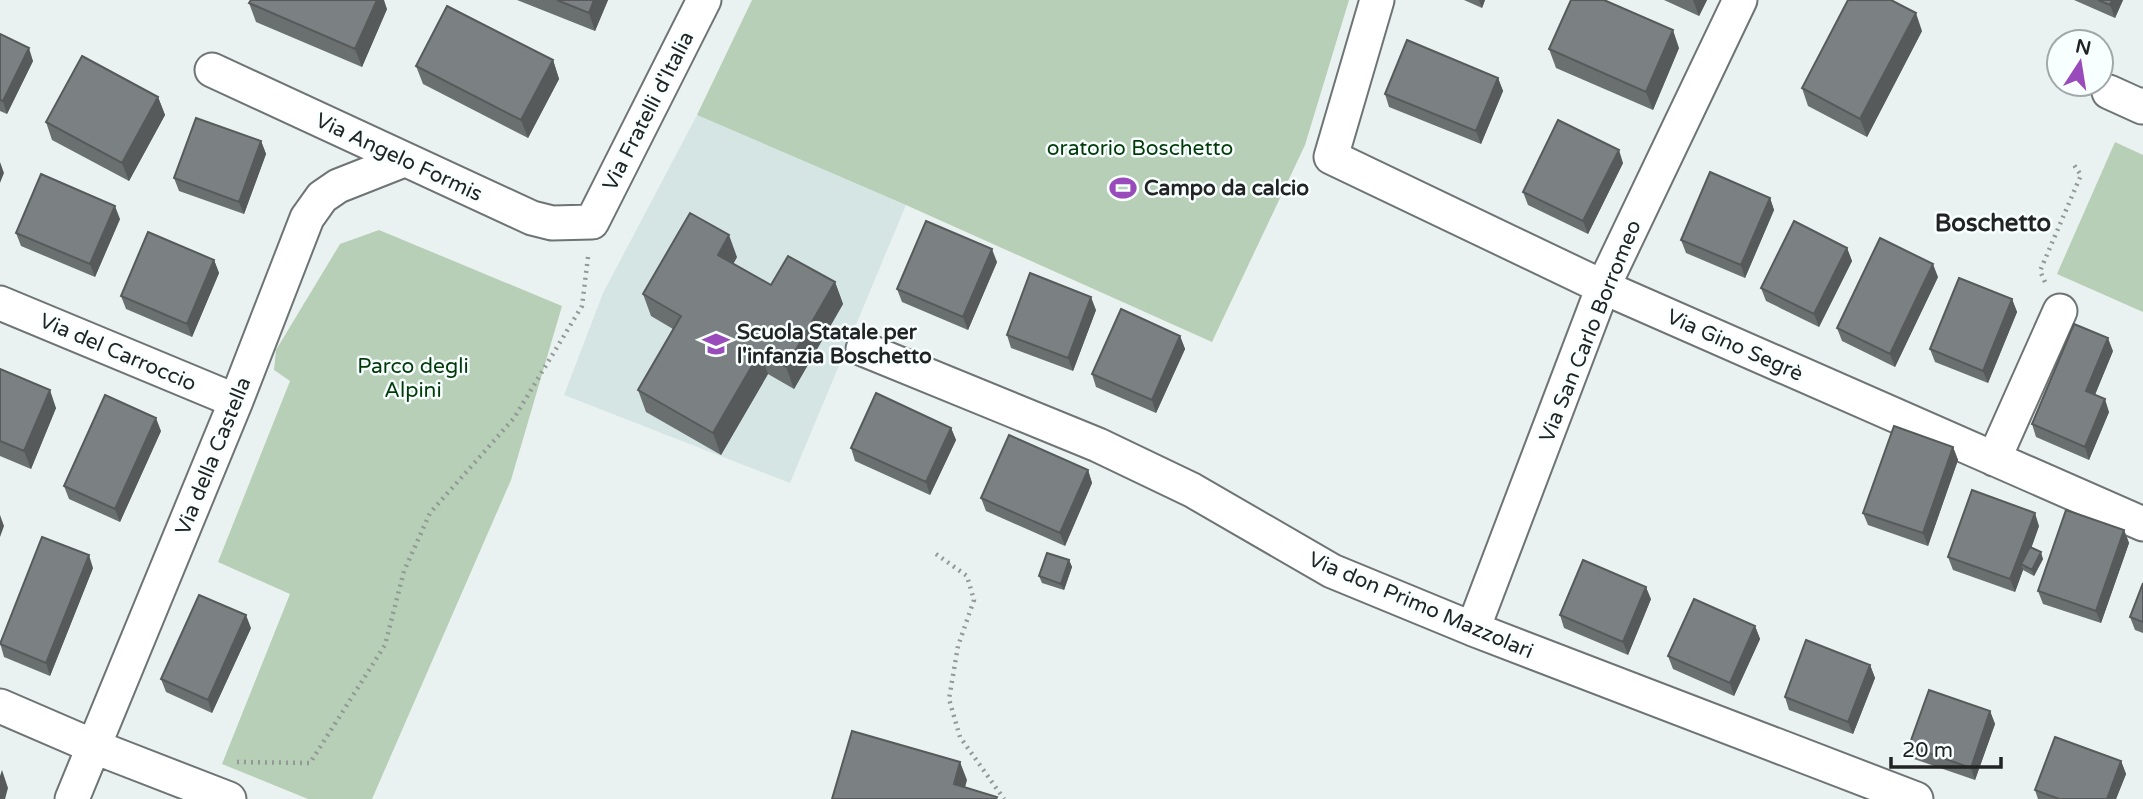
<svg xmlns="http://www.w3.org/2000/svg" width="2143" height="799" viewBox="0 0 2143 799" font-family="'Varela Round',sans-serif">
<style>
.built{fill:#d5e5e4}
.green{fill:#b6cfb6}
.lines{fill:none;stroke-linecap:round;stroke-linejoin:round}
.minor-casing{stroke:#6e7474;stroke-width:37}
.path{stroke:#939897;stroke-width:4.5;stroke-dasharray:2 5;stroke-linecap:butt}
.minor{stroke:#fff;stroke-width:33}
.wall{fill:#6a6f70}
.shaded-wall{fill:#565a5b}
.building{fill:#7b8182;stroke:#565a5b;stroke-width:2}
.labels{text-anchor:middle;stroke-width:5;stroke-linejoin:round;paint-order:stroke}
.street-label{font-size:21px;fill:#222424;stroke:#f8ffff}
.park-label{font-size:21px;fill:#003a08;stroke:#f8ffff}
.poi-label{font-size:21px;font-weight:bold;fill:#222424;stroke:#f8ffff;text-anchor:start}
.quarter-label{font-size:24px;font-weight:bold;fill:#222424;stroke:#f8ffff}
</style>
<rect width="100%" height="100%" fill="#eaf2f1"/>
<path class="built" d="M 697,115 L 906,205 L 790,483 L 564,395 L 603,293 Z"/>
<path class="green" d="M 752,0 L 1349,0 L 1305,145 L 1212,342 L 906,205 L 697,115 Z
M 2115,142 L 2143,155 L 2143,312 L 2057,274 Z
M 379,230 L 562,306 L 511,480 L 372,799 L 308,799 L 222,764 L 290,594 L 218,562 L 290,381 L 274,370 L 276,350 L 340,244 Z"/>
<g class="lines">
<g class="minor-casing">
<path id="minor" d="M 1377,0 L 1331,157 L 1603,287 L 2143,524
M 212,70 L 532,218 L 552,223 L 592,222 L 704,0
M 2109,92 L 2142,107 L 2143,105
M 0,303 L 236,401
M 863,349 L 1098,445 L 1192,490 L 1332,571 L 1473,629 L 1916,799
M 1994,459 L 2060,311
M 1473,629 L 1603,287 L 1740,0
M 0,706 L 95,747 L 229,799
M 72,799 L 236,401 L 307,218 L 322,197 L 338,186 L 404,160"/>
</g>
<path class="path" d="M 2045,282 L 2040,271 L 2081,175 L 2074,165
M 936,554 L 967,576 L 974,600 L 958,646 L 949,699 L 960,737 L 1004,799
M 237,762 L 310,763 L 385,645 L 404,571 L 430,513 L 514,418 L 582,306 L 588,257"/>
<use href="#minor" class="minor"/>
</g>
<path class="wall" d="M 517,0 L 608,0 L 595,31 Z
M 1464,0 L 1485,0 L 1482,8 Z
M 1664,0 L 1707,0 L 1699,16 Z
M 2074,0 L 2123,0 L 2115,18 Z
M 249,3 L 387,9 L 362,67 L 256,22 Z
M 1922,31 L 1867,137 L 1808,106 L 1802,88 Z
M 0,34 L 33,61 L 7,114 L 0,111 Z
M 1679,48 L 1653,110 L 1556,68 L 1549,49 Z
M 553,60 L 559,79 L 528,138 L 423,84 L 416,66 Z
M 1498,78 L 1503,91 L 1481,144 L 1389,107 L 1385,94 Z
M 158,97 L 165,115 L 129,181 L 52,140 L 46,122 Z
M 261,141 L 266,154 L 244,214 L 179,191 L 174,178 Z
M 1623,163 L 1588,234 L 1528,205 L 1523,192 Z
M 1770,198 L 1774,210 L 1745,278 L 1686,253 L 1681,240 Z
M 120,219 L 95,277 L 21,246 L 16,233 Z
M 1847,248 L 1852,261 L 1819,327 L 1766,301 L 1761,288 Z
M 737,257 L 733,264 L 771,285 L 835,282 L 843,304 L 794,389 L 768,374 L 721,455 L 646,412 L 638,390 L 673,329 L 651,316 L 643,294 Z
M 214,260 L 219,273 L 192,337 L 126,309 L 121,296 Z
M 997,262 L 968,330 L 902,302 L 897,289 Z
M 1938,277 L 1895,367 L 1842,341 L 1837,328 Z
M 2012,299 L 2017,312 L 1988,383 L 1935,362 L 1930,349 Z
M 1096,310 L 1073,371 L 1011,348 L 1007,335 Z
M 1180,336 L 1185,349 L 1156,413 L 1096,387 L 1092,374 Z
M 2113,351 L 2095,395 L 2109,412 L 2089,460 L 2036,437 L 2032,424 Z
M 0,369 L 56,408 L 31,469 L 0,456 Z
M 951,428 L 956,440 L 930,495 L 855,461 L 851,448 Z
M 161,431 L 120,522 L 69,499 L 64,486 Z
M 1953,447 L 1958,460 L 1928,546 L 1868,525 L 1863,513 Z
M 1088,470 L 1092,483 L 1065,546 L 986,511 L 981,498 Z
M 2039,526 L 2031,548 L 2043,559 L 2034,576 L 2023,570 L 2015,592 L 1953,570 L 1948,557 Z
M 2124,530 L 2129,543 L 2101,623 L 2043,604 L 2038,591 Z
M 1069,560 L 1072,567 L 1064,590 L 1042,583 L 1039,576 Z
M 93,568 L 50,676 L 4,657 L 0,643 Z
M 2143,583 L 2143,633 L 2135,630 L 2130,617 Z
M 1651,599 L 1628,655 L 1564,628 L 1560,615 Z
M 1755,626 L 1760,639 L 1734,696 L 1673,669 L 1668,656 Z
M 251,628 L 212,713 L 166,692 L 161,679 Z
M 1870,665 L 1875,678 L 1853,734 L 1789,710 L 1785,697 Z
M 1990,711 L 1995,724 L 1975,780 L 1914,759 L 1909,746 Z
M 2121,761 L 2126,774 L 2116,799 L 2038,799 L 2035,790 Z"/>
<path class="shaded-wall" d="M 377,0 L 384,0 L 387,9 L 362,67 L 355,49 Z
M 594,0 L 608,0 L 595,31 L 589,13 Z
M 1479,0 L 1485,0 L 1482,8 Z
M 1693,0 L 1707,0 L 1699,16 Z
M 2112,0 L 2123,0 L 2115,18 L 2110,5 Z
M 1916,13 L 1922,31 L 1867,137 L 1860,119 Z
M 1673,30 L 1679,48 L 1653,110 L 1646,92 Z
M 29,48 L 33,61 L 7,114 L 3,101 Z
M 553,60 L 559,79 L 528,138 L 521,120 Z
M 1498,78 L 1503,91 L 1481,144 L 1476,131 Z
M 158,97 L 165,115 L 129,181 L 122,163 Z
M 261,141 L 266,154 L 244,214 L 239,202 Z
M 1619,150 L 1623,163 L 1588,234 L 1583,221 Z
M 0,162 L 4,173 L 0,183 Z
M 1770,198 L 1774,210 L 1745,278 L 1741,265 Z
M 115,206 L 120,219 L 95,277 L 90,264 Z
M 729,235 L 737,257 L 726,277 L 718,255 Z
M 1847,248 L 1852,261 L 1819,327 L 1814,314 Z
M 992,249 L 997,262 L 968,330 L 963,317 Z
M 214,260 L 219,273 L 192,337 L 187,324 Z
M 1933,264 L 1938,277 L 1895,367 L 1890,354 Z
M 835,282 L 843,304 L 794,389 L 786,367 Z
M 1091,297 L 1096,310 L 1073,371 L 1068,358 Z
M 2012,299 L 2017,312 L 1988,383 L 1983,371 Z
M 1180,336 L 1185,349 L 1156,413 L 1152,400 Z
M 2108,338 L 2113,351 L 2091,404 L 2086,391 Z
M 760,352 L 768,374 L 721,455 L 713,433 Z
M 50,390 L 56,408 L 31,469 L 24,451 Z
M 2105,399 L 2109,412 L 2089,460 L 2085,447 Z
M 156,418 L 161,431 L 120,522 L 115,509 Z
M 951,428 L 956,440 L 930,495 L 926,482 Z
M 1953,447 L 1958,460 L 1928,546 L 1923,533 Z
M 1088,470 L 1092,483 L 1065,546 L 1060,533 Z
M 2035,513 L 2039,526 L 2025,566 L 2021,564 L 2023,570 L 2015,592 L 2010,579 Z
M 0,515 L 4,526 L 0,537 Z
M 2124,530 L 2129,543 L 2101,623 L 2096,611 Z
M 2041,552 L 2043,559 L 2034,576 L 2032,570 Z
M 89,555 L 93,568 L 50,676 L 46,663 Z
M 1069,560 L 1072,567 L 1064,590 L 1061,584 Z
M 1646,587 L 1651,599 L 1628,655 L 1623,642 Z
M 246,615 L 251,628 L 212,713 L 208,700 Z
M 1755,626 L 1760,639 L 1734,696 L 1730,683 Z
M 1870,665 L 1875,678 L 1853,734 L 1848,722 Z
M 1990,711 L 1995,724 L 1975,780 L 1971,768 Z
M 2121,761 L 2126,774 L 2116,799 L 2107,799 Z
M 960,762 L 967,780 L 962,799 L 954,784 Z
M 2,770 L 8,788 L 5,799 L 0,799 L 0,776 Z"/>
<path class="building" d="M 251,0 L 377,0 L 355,49 L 249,3 Z
M 557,0 L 594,0 L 589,13 Z
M 1571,0 L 1604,0 L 1673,30 L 1646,92 L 1549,49 Z
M 1848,0 L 1891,0 L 1916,13 L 1860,119 L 1802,88 Z
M 2098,0 L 2112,0 L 2110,5 Z
M 447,6 L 553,60 L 521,120 L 416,66 Z
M 0,34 L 29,48 L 3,101 L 0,100 Z
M 1407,40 L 1498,78 L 1476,131 L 1385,94 Z
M 82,56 L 158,97 L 122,163 L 46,122 Z
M 196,118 L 261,141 L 239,202 L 174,178 Z
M 1558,120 L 1619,150 L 1583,221 L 1523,192 Z
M 1710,172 L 1770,198 L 1741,265 L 1681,240 Z
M 41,174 L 115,206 L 90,264 L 16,233 Z
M 690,213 L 729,235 L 718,255 L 771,285 L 788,256 L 835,282 L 786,367 L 760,352 L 713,433 L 638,390 L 681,316 L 643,294 Z
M 926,221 L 992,249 L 963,317 L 897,289 Z
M 1794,221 L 1847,248 L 1814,314 L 1761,288 Z
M 148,232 L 214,260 L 187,324 L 121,296 Z
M 1880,238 L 1933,264 L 1890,354 L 1837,328 Z
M 1030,273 L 1091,297 L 1068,358 L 1007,335 Z
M 1959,278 L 2012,299 L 1983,371 L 1930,349 Z
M 1121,309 L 1180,336 L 1152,400 L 1092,374 Z
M 2074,324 L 2108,338 L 2086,391 L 2105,399 L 2085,447 L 2032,424 Z
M 0,369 L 50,390 L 24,451 L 0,441 Z
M 876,393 L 951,428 L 926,482 L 851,448 Z
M 105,395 L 156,418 L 115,509 L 64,486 Z
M 1894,426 L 1953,447 L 1923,533 L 1863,513 Z
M 1009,435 L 1088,470 L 1060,533 L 981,498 Z
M 1972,490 L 2035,513 L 2010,579 L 1948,557 Z
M 2066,510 L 2124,530 L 2096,611 L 2038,591 Z
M 42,537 L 89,555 L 46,663 L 0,644 Z
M 2030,547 L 2041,552 L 2032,570 L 2021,564 Z
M 1047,553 L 1069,560 L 1061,584 L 1039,576 Z
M 1583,560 L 1646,587 L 1623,642 L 1560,615 Z
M 2143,583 L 2143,622 L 2130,617 Z
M 199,595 L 246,615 L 208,700 L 161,679 Z
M 1694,599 L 1755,626 L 1730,683 L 1668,656 Z
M 1806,640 L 1870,665 L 1848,722 L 1785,697 Z
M 1929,690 L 1990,711 L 1971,768 L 1909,746 Z
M 852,731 L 960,762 L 954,784 L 997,797 L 996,799 L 832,799 Z
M 2055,737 L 2121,761 L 2107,799 L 2059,799 L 2035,790 Z"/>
<defs>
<g id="stadium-bare" transform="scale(2.1)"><path d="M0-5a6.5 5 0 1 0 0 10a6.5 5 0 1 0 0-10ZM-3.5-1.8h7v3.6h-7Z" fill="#994bbb" stroke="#f8ffff" stroke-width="2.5" paint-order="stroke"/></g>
<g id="school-bare" transform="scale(2.1)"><path d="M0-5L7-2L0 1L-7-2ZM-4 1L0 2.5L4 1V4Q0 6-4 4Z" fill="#994bbb" stroke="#f8ffff" stroke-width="2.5" paint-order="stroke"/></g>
</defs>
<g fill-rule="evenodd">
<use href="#stadium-bare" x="1123" y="188"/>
<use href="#school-bare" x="716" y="344"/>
</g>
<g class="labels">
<g class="street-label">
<text transform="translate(648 111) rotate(-63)" y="7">Via Fratelli d'Italia</text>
<text transform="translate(399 157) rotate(25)" y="7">Via Angelo Formis</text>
<text transform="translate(1590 331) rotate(-68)" y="7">Via San Carlo Borromeo</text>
<text transform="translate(1735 345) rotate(24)" y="7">Via Gino Segrè</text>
<text transform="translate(118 352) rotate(23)" y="7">Via del Carroccio</text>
<text transform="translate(213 456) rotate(-68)" y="7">Via della Castella</text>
<text transform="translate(1421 605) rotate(23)" y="7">Via don Primo Mazzolari</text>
</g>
<g class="park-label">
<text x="1140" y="155">oratorio Boschetto</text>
<text x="413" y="373">Parco degli<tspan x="413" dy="24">Alpini</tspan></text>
</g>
<g class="poi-label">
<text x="1144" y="195">Campo da calcio</text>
<text x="737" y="339">Scuola Statale per<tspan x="737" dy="24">l'infanzia Boschetto</tspan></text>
</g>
<g class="quarter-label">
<text x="1993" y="231">Boschetto</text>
</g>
</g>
<g transform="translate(2080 63) rotate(12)"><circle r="33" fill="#f8ffff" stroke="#a2a7a7" stroke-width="2"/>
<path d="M0-5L12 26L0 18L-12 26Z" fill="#994bbb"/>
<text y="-10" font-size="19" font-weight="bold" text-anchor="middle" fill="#222424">N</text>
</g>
<path d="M1891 757v10h110v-10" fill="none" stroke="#222424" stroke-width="3.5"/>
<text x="1902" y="757" font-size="21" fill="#222424" stroke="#f8ffff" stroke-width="5" paint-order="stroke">20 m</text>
</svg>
